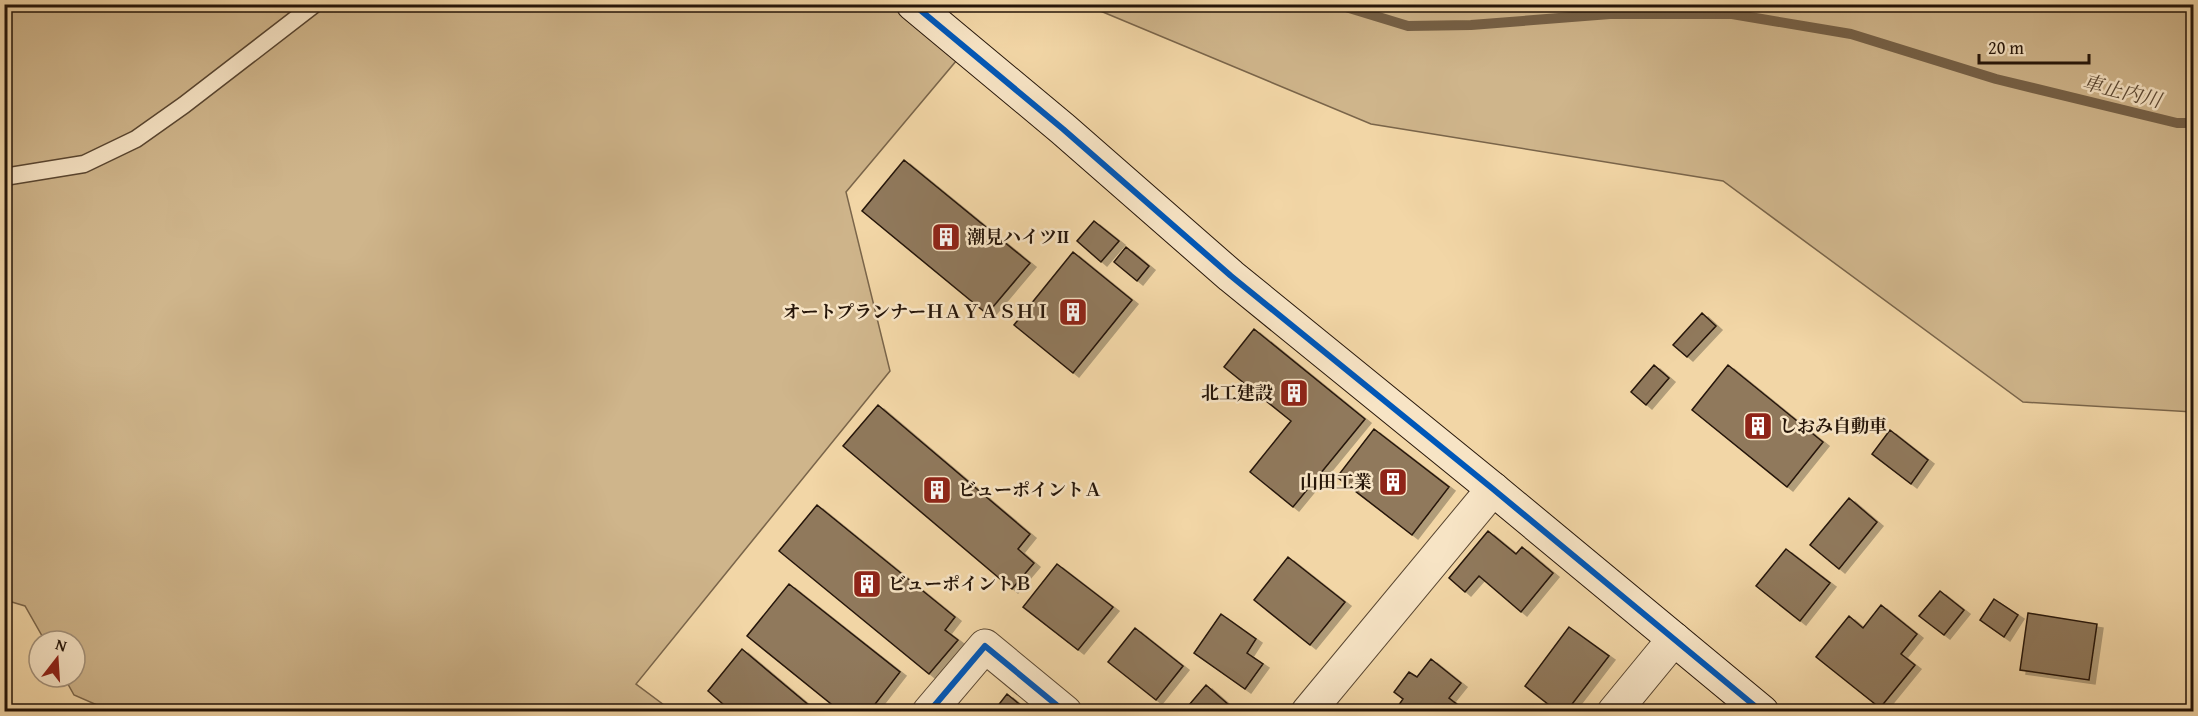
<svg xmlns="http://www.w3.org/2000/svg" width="2198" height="716" viewBox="0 0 2198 716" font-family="'Gentium Book Plus','Noto Serif JP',serif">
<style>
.green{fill:#cfb58b;stroke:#7a654a;stroke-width:1.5}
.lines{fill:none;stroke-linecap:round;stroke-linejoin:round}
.stream{stroke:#766147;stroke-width:10}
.building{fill:#90795b;stroke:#251509;stroke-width:1.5;filter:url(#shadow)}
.lane-casing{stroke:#584530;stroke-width:19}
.street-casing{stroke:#584530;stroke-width:35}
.secondary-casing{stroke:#251509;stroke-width:35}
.lane{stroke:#f7e4c5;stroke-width:16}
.street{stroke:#f7e4c5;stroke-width:33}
.secondary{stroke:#f7e4c5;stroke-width:33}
.cycleway-casing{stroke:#f7e4c5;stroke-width:10}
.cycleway{stroke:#0057b8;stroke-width:6}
.labels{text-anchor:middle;stroke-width:5;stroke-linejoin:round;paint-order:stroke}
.poi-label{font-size:18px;font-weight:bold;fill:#251509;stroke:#f7e4c5;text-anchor:start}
.water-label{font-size:20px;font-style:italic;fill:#5b4833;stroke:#f7e4c5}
</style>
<defs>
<filter id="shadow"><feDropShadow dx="6" dy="4" stdDeviation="0" flood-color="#0004"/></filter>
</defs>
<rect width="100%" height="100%" fill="#f2d6a6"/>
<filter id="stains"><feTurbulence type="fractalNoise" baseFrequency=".00333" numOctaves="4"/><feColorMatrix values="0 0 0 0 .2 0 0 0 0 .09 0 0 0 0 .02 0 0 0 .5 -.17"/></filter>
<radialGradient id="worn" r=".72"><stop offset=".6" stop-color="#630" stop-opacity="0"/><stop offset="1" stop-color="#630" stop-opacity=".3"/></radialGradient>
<path class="green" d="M 913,4 L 967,48 L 846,192 L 890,371 L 636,684 L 672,711 L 113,712 L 74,695 L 64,677 L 75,677 L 75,641 L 45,641 L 25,606 L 5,600 L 4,5 Z
M 1086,5 L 2193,5 L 2193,412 L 2023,402 L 1723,181 L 1371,124 Z"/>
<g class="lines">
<path class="stream" d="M 1336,4 L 1408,26 L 1471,25 L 1610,14 L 1732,14 L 1851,34 L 1996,79 L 2177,123 L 2194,123"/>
</g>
<path class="building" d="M 904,160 L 1030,263 L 987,314 L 862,211 Z
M 1094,221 L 1119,241 L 1101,262 L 1077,241 Z
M 1126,247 L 1149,266 L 1137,281 L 1114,262 Z
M 1073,252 L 1132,300 L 1073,373 L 1014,325 Z
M 1702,313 L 1716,326 L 1687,357 L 1673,345 Z
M 1254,329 L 1365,419 L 1293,507 L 1250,472 L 1291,421 L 1224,367 Z
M 1654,365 L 1669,378 L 1646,405 L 1631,392 Z
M 1728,365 L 1823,442 L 1787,487 L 1692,410 Z
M 878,405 L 1030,534 L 1018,549 L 1034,563 L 1012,589 L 843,446 Z
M 1374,429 L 1449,487 L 1412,535 L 1337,477 Z
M 1890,430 L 1928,460 L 1911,484 L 1872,454 Z
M 1849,498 L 1877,522 L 1839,569 L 1810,545 Z
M 817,505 L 955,617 L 945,630 L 958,640 L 929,674 L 779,551 Z
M 1488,531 L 1516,554 L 1522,547 L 1553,573 L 1521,612 L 1479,576 L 1465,592 L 1449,578 Z
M 1786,549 L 1830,583 L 1800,621 L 1756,586 Z
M 1288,557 L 1345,602 L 1310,645 L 1254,600 Z
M 1057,564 L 1113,607 L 1078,650 L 1023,607 Z
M 789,584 L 900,672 L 869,712 L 841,712 L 747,636 Z
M 1940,591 L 1964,610 L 1944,635 L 1919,616 Z
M 1994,599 L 2018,615 L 2004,637 L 1980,620 Z
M 1881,605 L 1917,634 L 1901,654 L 1915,665 L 1880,708 L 1816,657 L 1849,616 L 1863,628 Z
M 2028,613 L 2097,624 L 2089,680 L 2020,670 Z
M 1221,614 L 1256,639 L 1247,653 L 1263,664 L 1245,689 L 1194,653 Z
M 1569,627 L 1609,656 L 1566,712 L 1558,712 L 1525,686 Z
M 1135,628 L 1183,666 L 1156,700 L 1108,662 Z
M 742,649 L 817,712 L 732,712 L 708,691 Z
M 1431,659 L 1461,683 L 1449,698 L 1467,712 L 1394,712 L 1403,699 L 1394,692 L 1409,672 L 1417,677 Z
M 1206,685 L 1237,712 L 1183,712 Z
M 1007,694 L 1029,712 L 993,712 Z"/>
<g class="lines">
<g class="lane-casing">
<path id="lane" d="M 4,177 L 84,164 L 136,139 L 184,105 L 315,4"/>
</g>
<g class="street-casing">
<path id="street" d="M 929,712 L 985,646 L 1065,712
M 1308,712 L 1493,489
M 1614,712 L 1674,639"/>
</g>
<g class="secondary-casing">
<path id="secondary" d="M 913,4 L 1063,129 L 1231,276 L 1493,489 L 1762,712"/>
</g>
<use href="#lane" class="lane"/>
<use href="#street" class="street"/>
<use href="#secondary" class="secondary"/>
<g class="cycleway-casing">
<path id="cycleway" d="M 913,4 L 1063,129 L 1231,276 L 1493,489 L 1762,712
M 929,712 L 985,646 L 1065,712"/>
</g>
<use href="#cycleway" class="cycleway"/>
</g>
<defs>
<g id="building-square" transform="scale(1.5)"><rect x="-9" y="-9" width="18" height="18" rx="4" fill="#8f2418" stroke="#f7e4c5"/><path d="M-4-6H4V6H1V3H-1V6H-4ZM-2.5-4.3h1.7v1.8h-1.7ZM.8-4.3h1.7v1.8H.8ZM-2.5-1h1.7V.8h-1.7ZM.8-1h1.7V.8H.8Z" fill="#fff"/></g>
</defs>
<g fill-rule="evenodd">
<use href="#building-square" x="946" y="237"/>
<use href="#building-square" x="1073" y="312"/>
<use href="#building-square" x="1294" y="393"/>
<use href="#building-square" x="1758" y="426"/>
<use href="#building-square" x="1393" y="482"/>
<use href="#building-square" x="937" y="490"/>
<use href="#building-square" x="867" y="584"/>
</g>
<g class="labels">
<g class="poi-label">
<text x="967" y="243">潮見ハイツⅡ</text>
<text x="1052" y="318" text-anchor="end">オートプランナーＨＡＹＡＳＨＩ</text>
<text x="1273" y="399" text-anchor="end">北工建設</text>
<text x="1779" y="432">しおみ自動車</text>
<text x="1372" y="488" text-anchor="end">山田工業</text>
<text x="958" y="496">ビューポイントＡ</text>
<text x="888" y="590">ビューポイントＢ</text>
</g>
<g class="water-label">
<text transform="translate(2122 91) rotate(14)" y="7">車止内川</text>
</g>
</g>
<rect width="2198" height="716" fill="none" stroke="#f2d6a6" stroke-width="24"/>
<rect x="6" y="6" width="2186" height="704" fill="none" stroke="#251509" stroke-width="3"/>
<rect x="12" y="12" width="2174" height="692" fill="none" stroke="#251509" stroke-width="1.5"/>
<g transform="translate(57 659) rotate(17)"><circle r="28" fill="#f7e4c5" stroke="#a3917a" stroke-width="1.5"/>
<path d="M0-4.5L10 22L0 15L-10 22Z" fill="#8f2418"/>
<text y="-9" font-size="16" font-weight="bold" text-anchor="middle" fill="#251509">N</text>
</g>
<path d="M1979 54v9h110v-9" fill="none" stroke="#251509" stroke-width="3"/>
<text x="1988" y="54" font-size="18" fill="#251509" stroke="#f7e4c5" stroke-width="4.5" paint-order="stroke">20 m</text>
<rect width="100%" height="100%" filter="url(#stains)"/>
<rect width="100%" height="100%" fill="url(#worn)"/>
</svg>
